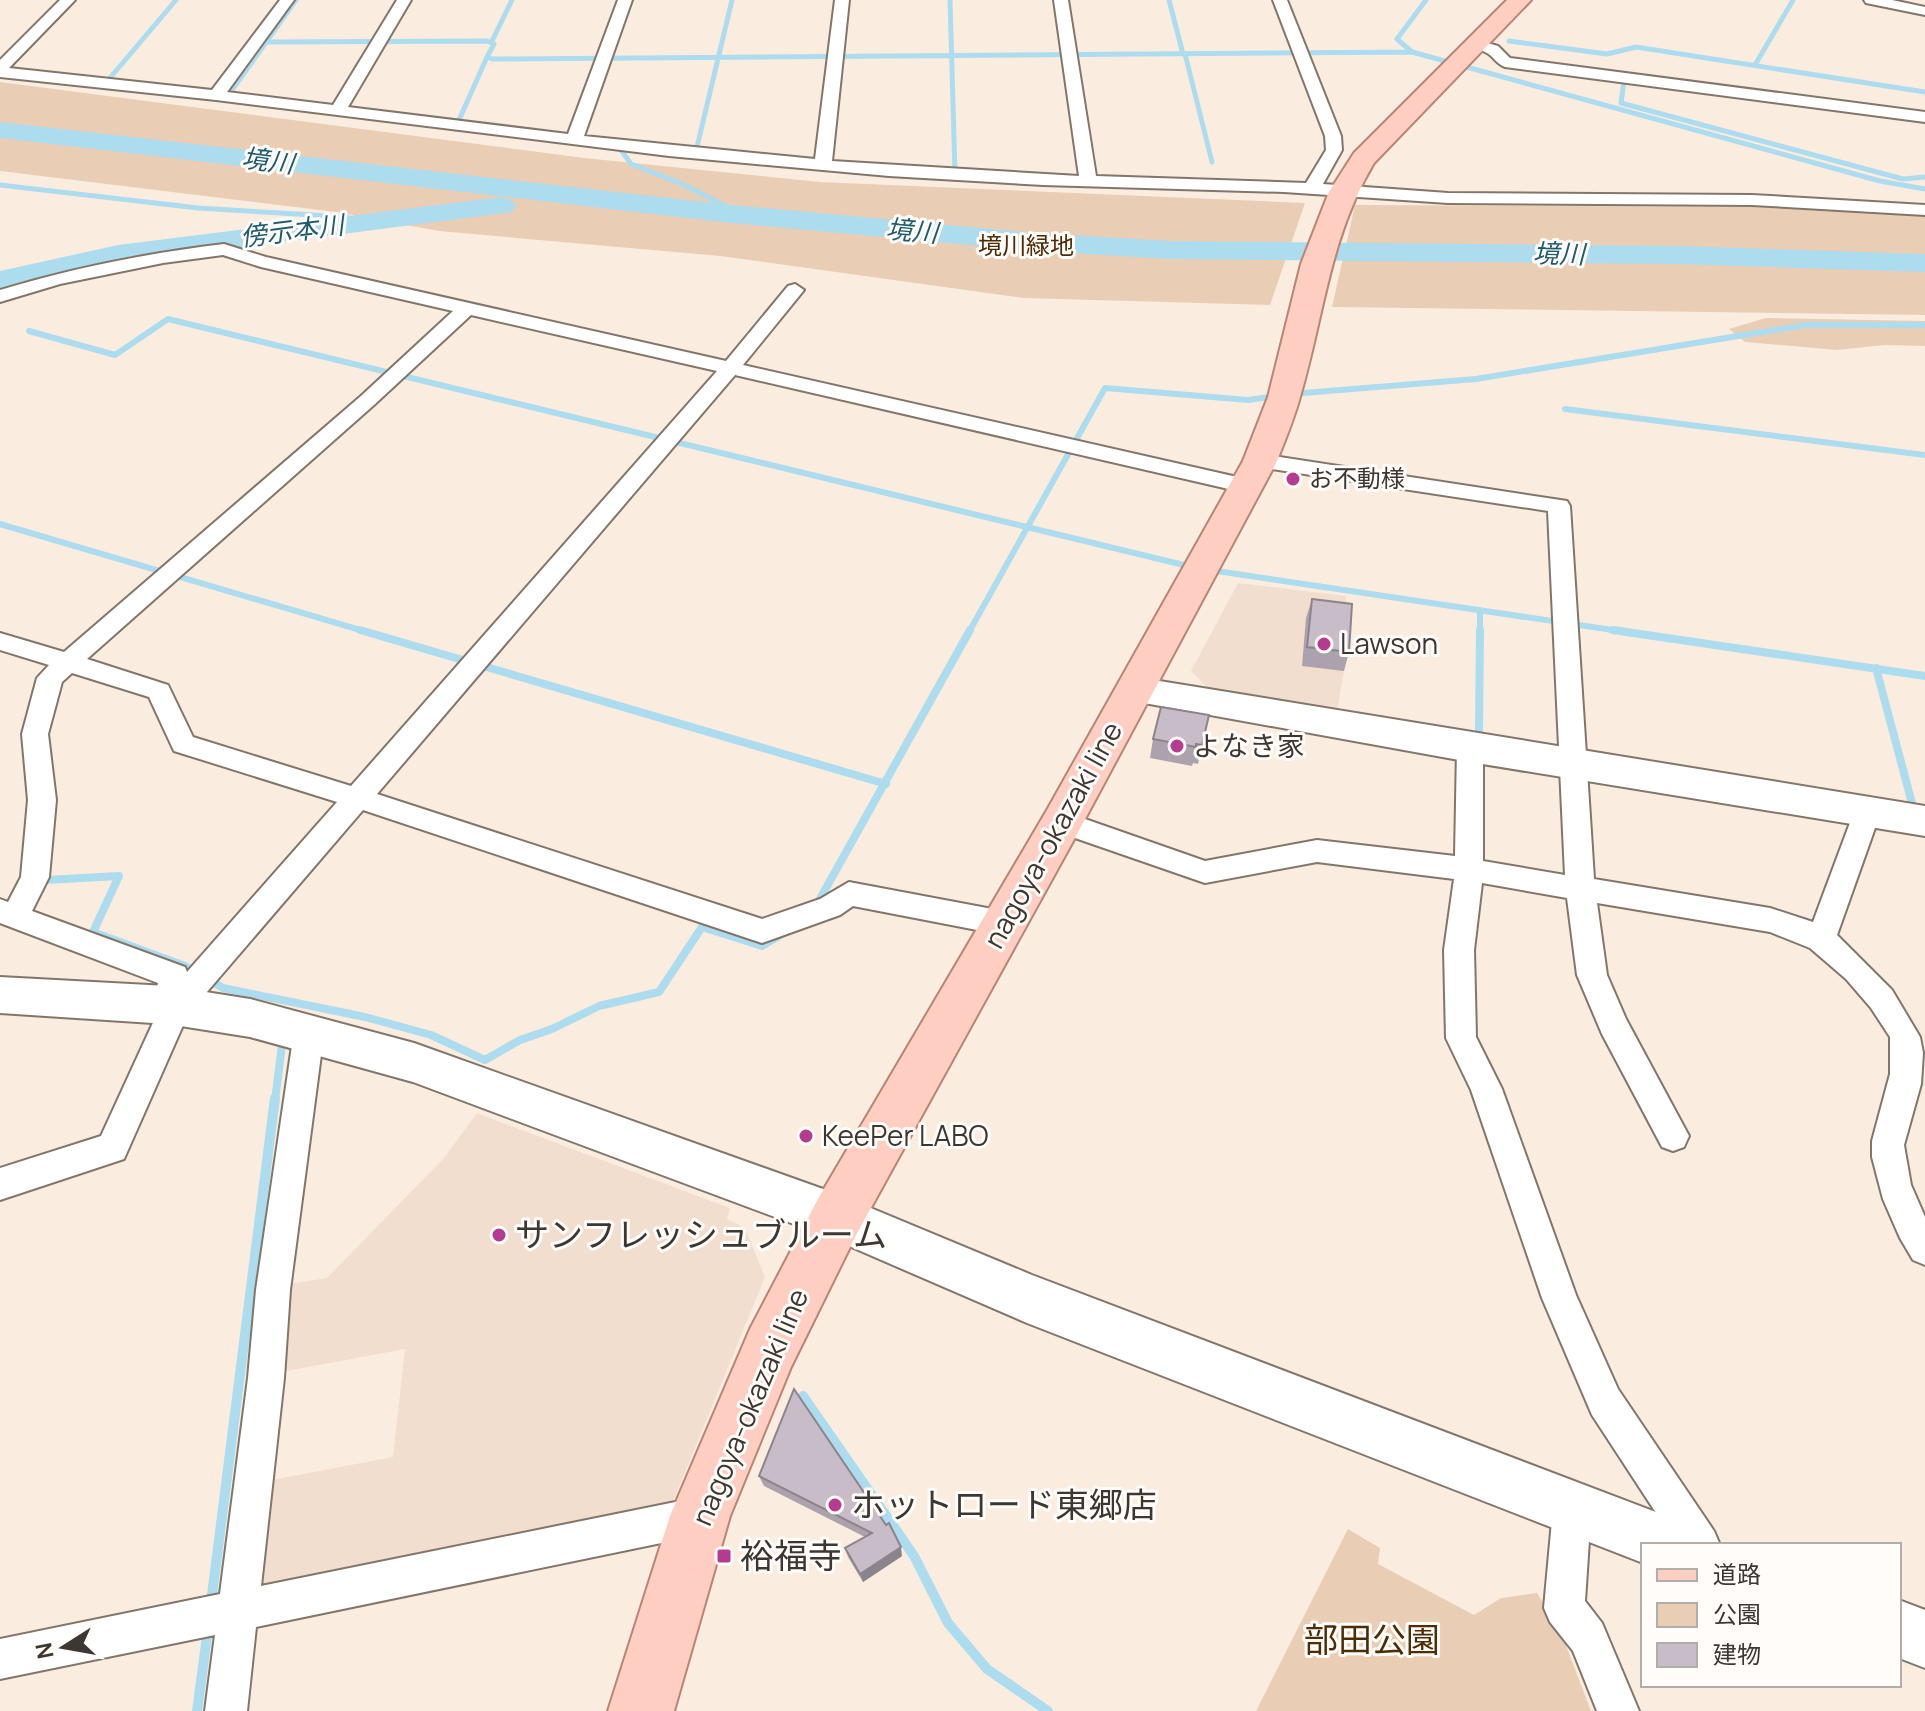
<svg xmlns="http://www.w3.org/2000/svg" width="1925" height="1711" viewBox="0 0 1925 1711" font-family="Manrope,'Noto Sans JP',sans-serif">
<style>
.commercial{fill:#f2decf}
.green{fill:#e9ceb5}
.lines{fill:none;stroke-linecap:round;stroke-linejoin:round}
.stream-far3{stroke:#acdcee;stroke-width:5}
.stream-far2{stroke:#acdcee;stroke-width:6}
.stream-far1{stroke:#acdcee;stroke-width:8}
.stream{stroke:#acdcee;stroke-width:10}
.river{fill:#acdcee;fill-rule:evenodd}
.street-casing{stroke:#82766b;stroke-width:4}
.secondary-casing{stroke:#82766b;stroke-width:4}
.primary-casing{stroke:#b88474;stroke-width:4}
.street{fill:#fff;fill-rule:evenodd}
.secondary{fill:#fff;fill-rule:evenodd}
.primary{fill:#fdcec1;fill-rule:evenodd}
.wall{fill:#aca2ad}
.shaded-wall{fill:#8c848d}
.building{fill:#c8bcc9;stroke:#8c848d;stroke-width:2}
.poi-dot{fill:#b43b8f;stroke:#fffcf9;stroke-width:3}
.labels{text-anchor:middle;stroke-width:6;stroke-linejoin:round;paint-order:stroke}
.far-park-label{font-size:24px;fill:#4d2d07;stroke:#fffcf9}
.far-poi-label{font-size:24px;fill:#3c3732;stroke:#fffcf9;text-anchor:start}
.far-water-label{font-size:26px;font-style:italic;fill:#1f5c6f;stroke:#fffcf9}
.poi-label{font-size:28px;fill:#3c3732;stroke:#fffcf9;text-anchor:start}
.street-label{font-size:28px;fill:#3c3732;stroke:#fffcf9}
.near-poi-label{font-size:34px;fill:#3c3732;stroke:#fffcf9;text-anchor:start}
.near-park-label{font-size:34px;fill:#4d2d07;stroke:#fffcf9}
</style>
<rect width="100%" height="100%" fill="#faede0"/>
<path class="commercial" d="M 1238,583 L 1346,596 L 1344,671 L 1337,712 L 1212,692 L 1191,671 Z
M 477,1113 L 730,1208 L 727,1219 L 745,1228 L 765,1277 L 667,1516 L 248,1600 L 261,1482 L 393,1457 L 405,1349 L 276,1373 L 289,1284 L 327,1278 L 444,1158 Z"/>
<path class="green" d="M 0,82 L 584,158 L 820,182 L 1305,203 L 1270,305 L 1023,298 L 720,256 L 439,231 L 336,212 L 0,171 Z
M 1355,205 L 1792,207 L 1925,216 L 1925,315 L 1332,307 Z
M 1766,318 L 1925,321 L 1925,346 L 1884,345 L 1837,350 L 1745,342 L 1729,329 Z
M 1348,1529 L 1380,1548 L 1378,1564 L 1474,1615 L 1501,1598 L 1537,1593 L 1562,1635 L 1591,1711 L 1256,1711 Z"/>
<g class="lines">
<path class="stream-far3" d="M 950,0 L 955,173
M 1169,0 L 1183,54
M 1426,0 L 1397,39 L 1412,52 L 1880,181 L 1925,189
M 492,41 L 512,0
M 1509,41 L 1607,54 L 1636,47 L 1925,92
M 266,42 L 487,41 L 494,44 L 487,57 L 492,59 L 1412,52
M 1185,54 L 1212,162
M 1755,65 L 1793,0
M 1624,81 L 1621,103 L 1903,179 L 1925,177
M 104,85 L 176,0
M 225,100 L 296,0
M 455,129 L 487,57
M 613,147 L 621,150 L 631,164 L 682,184 L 743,215
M 696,151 L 732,0
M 0,185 L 198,208 L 347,217 L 353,220 L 351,223"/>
<path class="stream-far2" d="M 0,285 L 6,281
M 29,331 L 115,355 L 168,319 L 1192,567
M 1291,394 L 1476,379 L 1805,325 L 1925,325
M 1565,409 L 1925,455
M 0,524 L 367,632
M 1210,570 L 1626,632
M 969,632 L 1105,388 L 1248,400 L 1278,396
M 1480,632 L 1480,610"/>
<path class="stream-far1" d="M 360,630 L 886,784
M 1613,630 L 1925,676
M 1876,668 L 1913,807
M 1479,733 L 1480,630
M 46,880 L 119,876 L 93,932 L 185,966 L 223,988 L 365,1017 L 431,1035 L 485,1060 L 520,1040 L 552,1029 L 599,1006 L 659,992 L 702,927 L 762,946 L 782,934
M 816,906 L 970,630
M 275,1100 L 283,1037"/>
<path class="stream" d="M 803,1396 L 914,1556 L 948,1623 L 987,1669 L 1048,1711
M 211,1603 L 275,1098
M 197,1711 L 208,1629"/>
<path class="river" d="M 0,122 L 731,205 L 1034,233 L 1171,241 L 1679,246 L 1925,254 L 1925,272 L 1679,264 L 1171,259 L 1034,251 L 731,223 L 0,138 Z
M 501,197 L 512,200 L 516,206 L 512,212 L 118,263 L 0,291 L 0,271 L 118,245 Z"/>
<g class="street-casing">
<path id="street" d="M 60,0 L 75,0 L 9,68 L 212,90 L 280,0 L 294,0 L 227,92 L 333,105 L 397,0 L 411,0 L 348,107 L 568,134 L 618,0 L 632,0 L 584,136 L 815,159 L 835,0 L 849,0 L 832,161 L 1079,176 L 1054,0 L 1068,0 L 1096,176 L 1306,183 L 1326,150 L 1325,136 L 1273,0 L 1287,0 L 1341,136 L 1342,150 L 1323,184 L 1448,193 L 1752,195 L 1925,205 L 1925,215 L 1752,205 L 1448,203 L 1284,192 L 1043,185 L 889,176 L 669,156 L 216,100 L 0,77 L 0,60 Z
M 1864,0 L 1892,0 L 1925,7 L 1925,15 L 1866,3 Z
M 1476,40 L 1498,46 L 1510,58 L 1925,112 L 1925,122 L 1505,67 C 1496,64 1493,55 1485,52 C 1479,48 1474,49 1469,44 Z
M 224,244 L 266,257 L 726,361 L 788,286 L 795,284 L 804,290 L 743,365 L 1246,479 L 1254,481 L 1257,486 L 1254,491 L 1246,493 L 735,375 L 377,794 L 762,919 L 820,899 L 849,882 L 1003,911 L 1013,915 L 1018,923 L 1013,931 L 1003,935 L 853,906 L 840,915 L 762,943 L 363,810 L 188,1014 L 124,1159 L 0,1200 L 0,1168 L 101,1136 L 157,1014 L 153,1005 L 158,983 L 0,923 L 0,899 L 8,902 L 21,877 L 28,800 L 22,734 L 37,678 L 49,665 L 0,650 L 0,633 L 64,652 L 361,396 L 453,311 L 261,267 L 223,255 L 163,263 L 60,284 L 0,302 L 0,290 C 73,268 148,253 224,244 ZM 471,315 L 717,371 L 351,786 L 193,737 L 168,685 L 87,659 L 375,404 ZM 72,673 L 149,697 L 174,751 L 337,802 L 187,972 L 185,967 L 32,911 L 49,877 L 56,800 L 48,734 L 62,682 Z
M 1260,454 L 1567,501 L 1570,506 L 1594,879 L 1770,908 L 1813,922 L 1857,804 L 1867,801 L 1877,804 L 1881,811 L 1837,935 L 1892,990 L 1920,1037 L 1923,1053 L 1921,1084 L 1904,1145 L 1911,1185 L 1925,1217 L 1925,1265 L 1913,1260 L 1900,1238 L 1883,1199 L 1872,1157 L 1872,1141 L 1890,1074 L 1890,1037 L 1871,1008 L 1846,979 L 1810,948 L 1770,932 L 1597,903 L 1607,975 L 1626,1019 L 1689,1136 L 1684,1147 L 1673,1151 L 1662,1147 L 1602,1034 L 1577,975 L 1567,898 L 1482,883 L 1474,950 L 1476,1037 L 1502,1089 L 1576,1295 L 1618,1389 L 1714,1531 L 1720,1545 L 1677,1545 L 1592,1415 L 1542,1298 L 1471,1090 L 1446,1038 L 1444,950 L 1454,879 L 1317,862 L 1205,883 L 1052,830 L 1048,822 L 1052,814 L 1062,811 L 1205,861 L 1317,840 L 1455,856 L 1457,748 L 1461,741 L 1470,738 L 1479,741 L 1483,748 L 1483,861 L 1565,875 L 1548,511 L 1252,466 L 1249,461 Z
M 309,1019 L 320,1023 L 324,1032 L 290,1290 L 284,1378 L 261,1586 L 700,1497 L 714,1502 L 719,1516 L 714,1530 L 700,1535 L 256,1627 L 247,1711 L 205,1711 L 215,1635 L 0,1679 L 0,1639 L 220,1594 L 248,1378 L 256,1290 L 294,1032 L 298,1023 Z
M 1572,1491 L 1586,1496 L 1591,1510 L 1585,1601 L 1602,1623 L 1639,1711 L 1597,1711 L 1573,1651 L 1550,1622 L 1544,1608 L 1553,1510 L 1558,1496 Z"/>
</g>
<g class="secondary-casing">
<path id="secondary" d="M 1135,677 L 1925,806 L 1925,836 L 1470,762 L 1122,699 L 1117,690 L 1122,681 Z
M 0,977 L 168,986 L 250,999 L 414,1043 L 837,1194 L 1032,1275 L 1690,1525 L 1698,1545 L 1643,1545 L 1643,1563 L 1027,1323 L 826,1236 L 413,1082 L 250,1037 L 168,1024 L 0,1013 Z
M 1899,1600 L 1925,1610 L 1925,1668 L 1899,1658 Z"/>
</g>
<g class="primary-casing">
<path id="primary" d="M 1507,0 L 1531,0 L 1374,163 C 1329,238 1324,316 1300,397 C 1294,419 1285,440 1277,461 L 1077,834 L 856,1235 L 791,1367 L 730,1516 L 674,1711 L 608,1711 L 670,1516 L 750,1329 L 818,1199 L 1047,810 L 1243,461 L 1268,397 L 1301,264 L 1329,192 L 1354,153 Z"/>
</g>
<use href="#street" class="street"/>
<use href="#secondary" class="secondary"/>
<use href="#primary" class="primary"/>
</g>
<path class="wall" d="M 1312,599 L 1349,652 L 1344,671 L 1302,666 L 1306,618 Z
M 1209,715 L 1198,764 L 1193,763 L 1192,766 L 1150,758 L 1153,739 Z
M 794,1389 L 902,1556 L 863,1582 L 848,1557 L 845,1548 L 865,1537 L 764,1486 L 759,1476 Z"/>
<path class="shaded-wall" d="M 901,1547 L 902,1556 L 863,1582 L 860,1574 Z"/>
<path class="building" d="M 1312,599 L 1352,604 L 1349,652 L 1307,647 Z
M 1161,707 L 1209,715 L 1202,745 L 1196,744 L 1196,747 L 1153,739 Z
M 794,1389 L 886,1525 L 889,1523 L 901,1547 L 860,1574 L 845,1548 L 872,1533 L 759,1476 Z"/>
<g class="poi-dot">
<circle cx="1293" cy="479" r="8"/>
<circle cx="1324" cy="644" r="8"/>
<circle cx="1177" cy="746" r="8"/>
<circle cx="806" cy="1136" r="8"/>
<circle cx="499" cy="1235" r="8"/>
<circle cx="835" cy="1505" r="8"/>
<rect x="716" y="1548" width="16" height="16" rx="4"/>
</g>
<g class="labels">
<g class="far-park-label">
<text x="1026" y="254">境川緑地</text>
</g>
<g class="far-poi-label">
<text x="1309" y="487">お不動様</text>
</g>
<g class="far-water-label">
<text transform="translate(268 161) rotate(7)" y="9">境川</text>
<text transform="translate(292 231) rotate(-7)" y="9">傍示本川</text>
<text transform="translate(912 231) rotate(5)" y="9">境川</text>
<text transform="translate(1559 254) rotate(1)" y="9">境川</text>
</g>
<g class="poi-label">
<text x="1340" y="654">Lawson</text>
<text x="1193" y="756">よなき家</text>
<text x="822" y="1146">KeePer LABO</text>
</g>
<g class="street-label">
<text transform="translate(1053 835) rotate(-61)" y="10">nagoya-okazaki line</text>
<text transform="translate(750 1407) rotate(-67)" y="10">nagoya-okazaki line</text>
</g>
<g class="near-poi-label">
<text x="515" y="1247">サンフレッシュブルーム</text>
<text x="851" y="1517">ホットロード東郷店</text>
<text x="740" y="1568">裕福寺</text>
</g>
<g class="near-park-label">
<text x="1372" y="1652">部田公園</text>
</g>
</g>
<rect x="1641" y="1543" width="260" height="144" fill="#fffcf9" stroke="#b1ada9" stroke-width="2"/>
<rect x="1657" y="1569" width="40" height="12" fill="#fdcec1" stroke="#b1ada9" stroke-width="2"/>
<text x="1713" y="1583" font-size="24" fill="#3c3732">道路</text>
<rect x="1657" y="1603" width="40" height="24" fill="#e9ceb5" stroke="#b1ada9" stroke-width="2"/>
<text x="1713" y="1623" font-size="24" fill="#3c3732">公園</text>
<rect x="1657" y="1643" width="40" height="24" fill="#c8bcc9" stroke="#b1ada9" stroke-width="2"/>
<text x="1713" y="1663" font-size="24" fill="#3c3732">建物</text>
<g transform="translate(64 1647) rotate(259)" stroke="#fffcf9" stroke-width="6" paint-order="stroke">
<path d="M0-6L14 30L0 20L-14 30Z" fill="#3c3732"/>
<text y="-12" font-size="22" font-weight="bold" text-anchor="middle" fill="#3c3732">N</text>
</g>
</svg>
